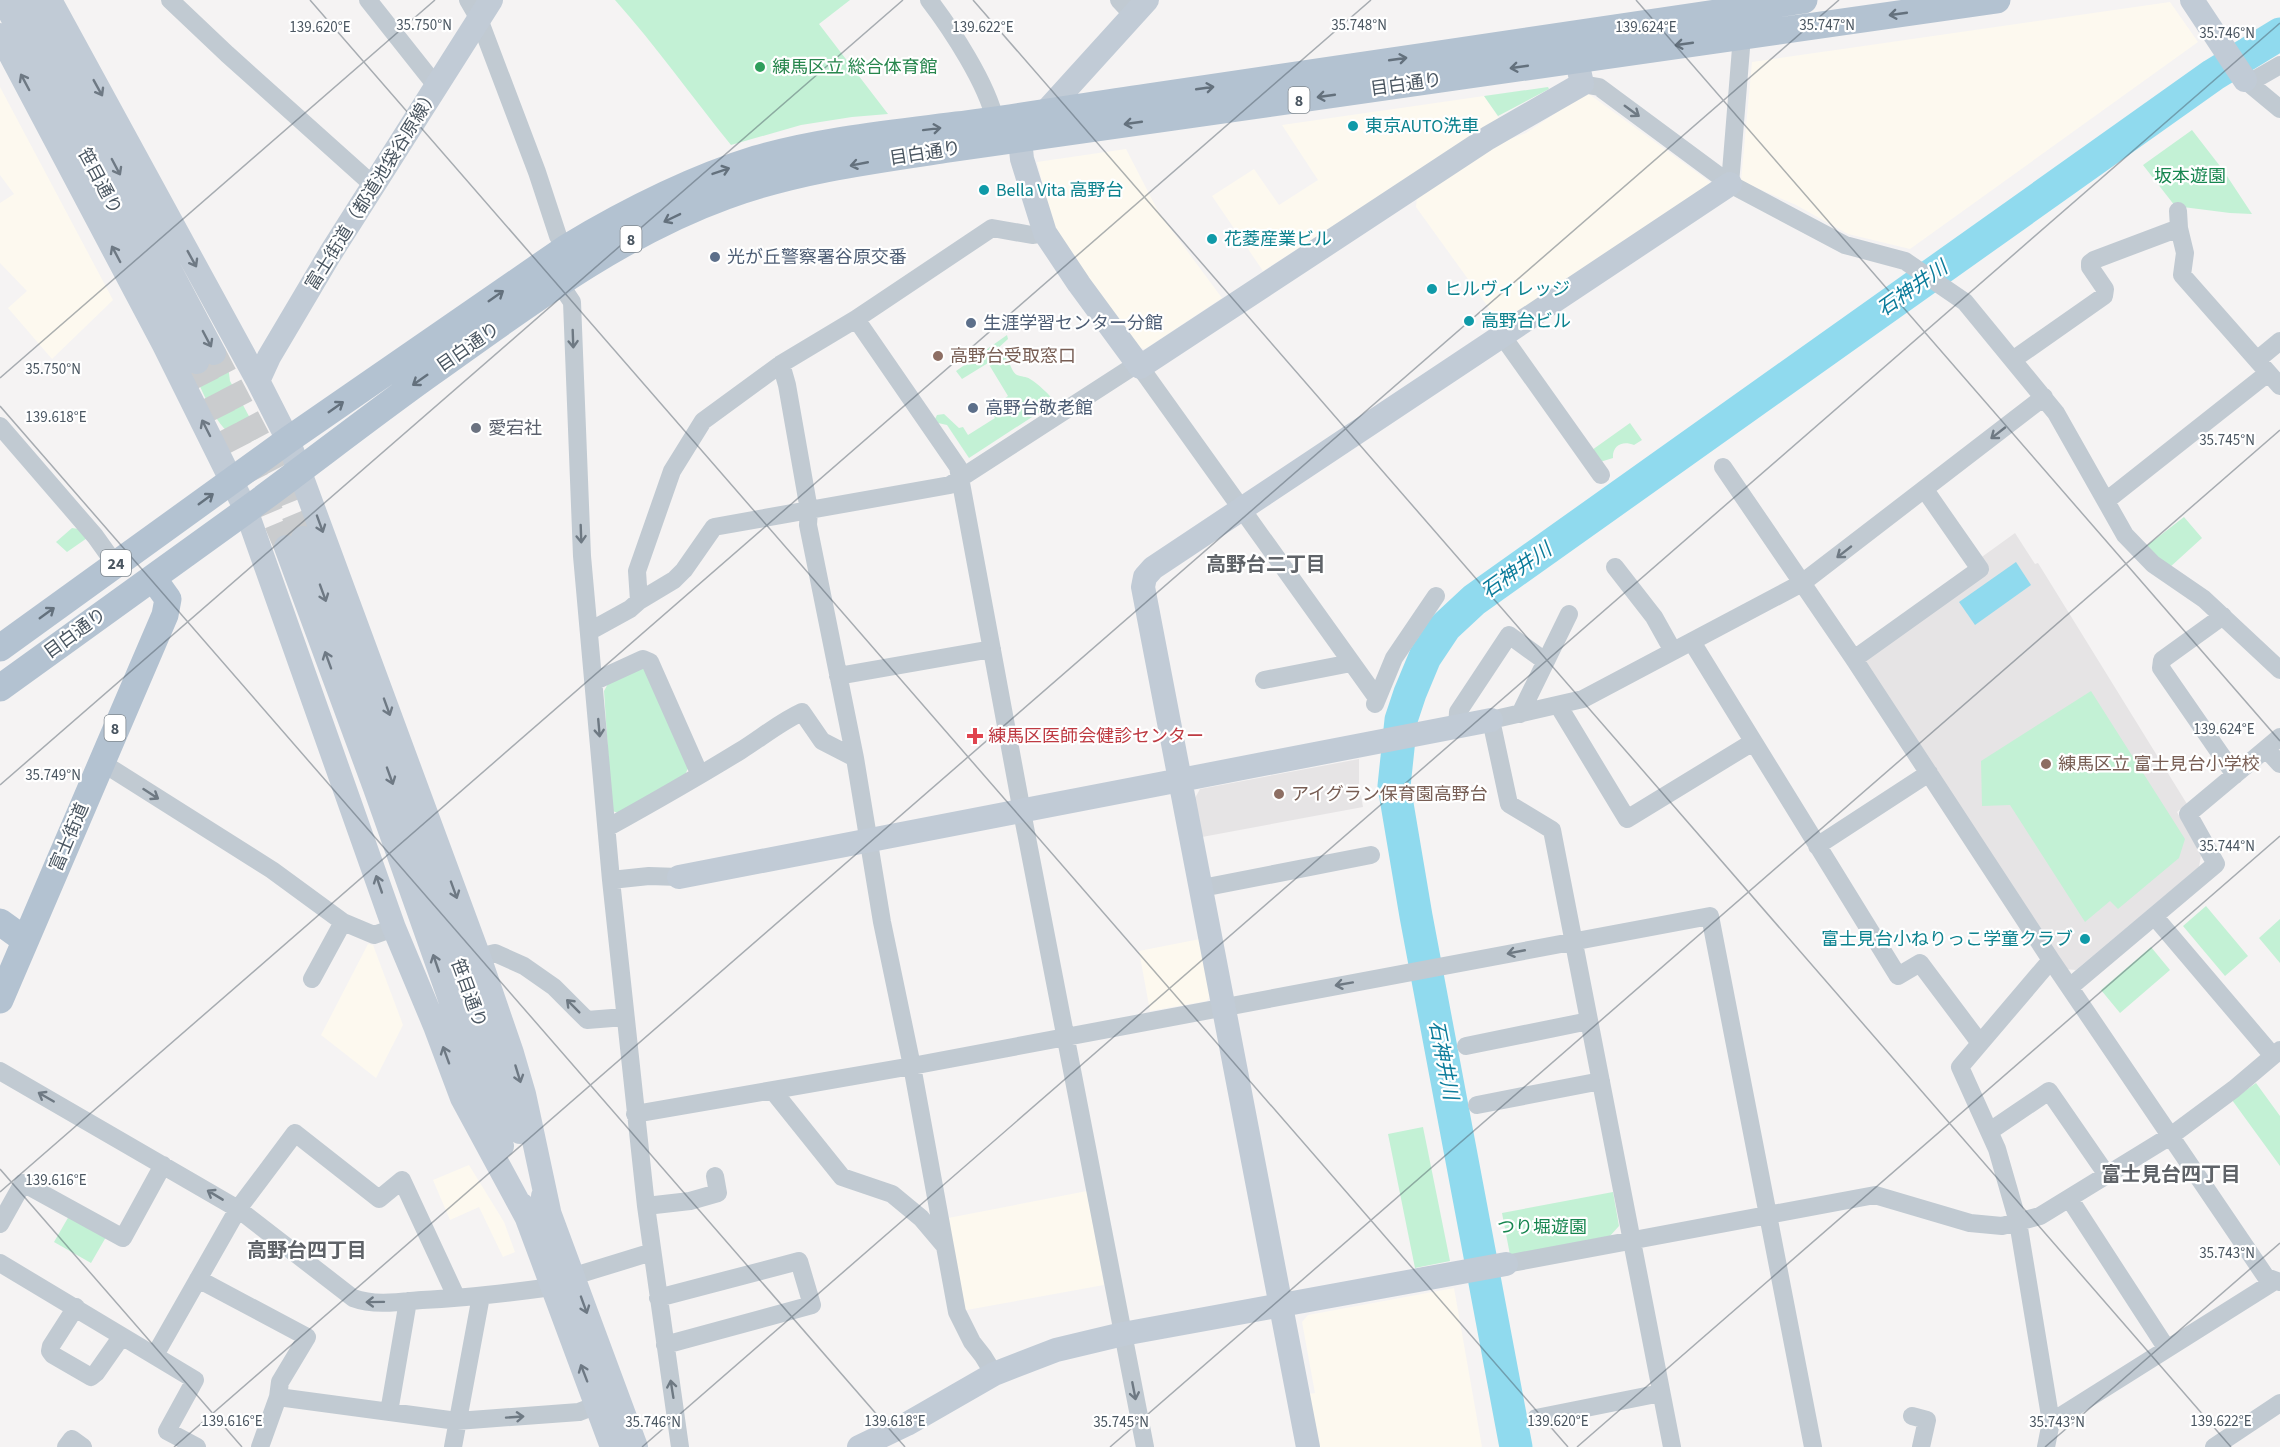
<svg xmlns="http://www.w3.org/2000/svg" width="2280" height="1447" viewBox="0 0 2280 1447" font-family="'Source Sans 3','Noto Sans JP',sans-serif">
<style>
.commercial{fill:#fdf9ef}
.education{fill:#e6e4e5}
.green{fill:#c3f1d5}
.water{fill:#90daee}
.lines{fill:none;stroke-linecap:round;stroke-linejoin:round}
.river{stroke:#90daee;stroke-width:33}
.secondary-tunnel{stroke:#caccce;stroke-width:24;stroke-dasharray:24 12;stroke-linecap:butt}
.street{stroke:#c1cad2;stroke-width:18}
.secondary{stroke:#c1cbd6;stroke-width:24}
.primary{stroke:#b3c2d1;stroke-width:27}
.oneway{stroke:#64717d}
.oneway2{stroke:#6e7984}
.oneway3{stroke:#6e7983}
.ticks{fill:none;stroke:#4a5661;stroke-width:1.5;stroke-opacity:0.45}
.leisure-dot{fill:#2e9e5b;stroke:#fff;stroke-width:2}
.culture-dot{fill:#0f9aa8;stroke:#fff;stroke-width:2}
.service-dot{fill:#5c6f8a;stroke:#fff;stroke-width:2}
.education-dot{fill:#8d6e63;stroke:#fff;stroke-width:2}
.worship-dot{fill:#6b7280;stroke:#fff;stroke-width:2}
.health-dot{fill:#e0444e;stroke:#fff;stroke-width:2}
.labels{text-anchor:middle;stroke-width:4.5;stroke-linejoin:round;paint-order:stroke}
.shield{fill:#fff;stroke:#808990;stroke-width:1.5}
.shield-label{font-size:16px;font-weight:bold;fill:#4a5661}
.leisure-label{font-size:18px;fill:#27864d;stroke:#fff;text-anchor:start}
.street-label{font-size:18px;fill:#4a5661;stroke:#fff}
.culture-label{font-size:18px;fill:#0d838f;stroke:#fff;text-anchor:start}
.park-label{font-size:18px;fill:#17864f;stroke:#fff}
.service-label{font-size:18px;fill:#4e5e75;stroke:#fff;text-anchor:start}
.education-label{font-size:18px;fill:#785e54;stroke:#fff;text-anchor:start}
.worship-label{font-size:18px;fill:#5b616d;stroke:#fff;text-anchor:start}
.health-label{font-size:18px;fill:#be3a42;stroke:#fff;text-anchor:start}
.water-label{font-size:20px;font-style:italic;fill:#0c7c9b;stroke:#fff}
.neighbourhood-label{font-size:20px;font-weight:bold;fill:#5f6368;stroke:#fff}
.ticks-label{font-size:15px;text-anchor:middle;fill:#4a5661;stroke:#fff;stroke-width:4.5;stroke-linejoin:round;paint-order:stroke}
</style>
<rect width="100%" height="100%" fill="#f5f3f3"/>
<path class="commercial" d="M 2170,2 L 2198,42 L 1910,249 L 1848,234 L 1796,205 L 1741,181 L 1752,62 Z
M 0,87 L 113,300 L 52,359 L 8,308 L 27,291 L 0,263 L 0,203 L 14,194 L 0,175 Z
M 1584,94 L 1589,94 L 1710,182 L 1709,188 L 1504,324 L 1499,322 L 1416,207 L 1417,196 L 1494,145 L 1526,133 Z
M 1484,96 L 1499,118 L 1350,218 L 1345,218 L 1263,271 L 1212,196 L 1254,169 L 1279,205 L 1318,180 L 1282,125 Z
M 1126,149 L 1159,213 L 1222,298 L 1145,349 L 1137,347 L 1056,237 L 1037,162 Z
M 1200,939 L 1211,994 L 1207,1001 L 1150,1011 L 1139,951 Z
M 368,944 L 373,945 L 403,1025 L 376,1078 L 321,1035 Z
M 469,1165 L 504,1222 L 515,1252 L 503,1257 L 479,1207 L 450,1220 L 433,1180 Z
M 1087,1191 L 1104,1285 L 961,1311 L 943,1219 Z
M 1454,1288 L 1482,1447 L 1319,1447 L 1309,1394 L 1315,1393 L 1302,1322 L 1308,1315 Z"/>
<path class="education" d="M 2015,533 L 2035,564 L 2038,563 L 2187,804 L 2177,812 L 2201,855 L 2199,867 L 2076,970 L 2065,969 L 1863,658 L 1979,559 Z
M 1359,759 L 1359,784 L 1363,807 L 1202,837 L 1195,798 L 1200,789 Z"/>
<path class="green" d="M 615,0 L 850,0 L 819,24 L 888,114 L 852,117 L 801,125 L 731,145 C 692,97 656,46 615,0 Z
M 1548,87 L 1549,89 L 1498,116 L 1484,96 Z
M 2192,130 L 2223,170 L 2252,214 L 2230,213 L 2175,206 L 2143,165 Z
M 1007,335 L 1008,339 L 996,350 C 1012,358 1009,370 1017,375 C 1021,377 1026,376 1030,379 C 1038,384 1049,394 1055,402 L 969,458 L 947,425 L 938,423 L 935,419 L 937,415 L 944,414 L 959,428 L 963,427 L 968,435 L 995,418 L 990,409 L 1008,396 L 988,363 L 962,379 L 956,371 Z
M 226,351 L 230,381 L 257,431 L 258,438 L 248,443 C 217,436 206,396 192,370 Z
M 1630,423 L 1642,440 L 1634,445 C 1622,440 1612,446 1613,458 L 1600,462 L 1592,450 Z
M 2184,517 L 2202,538 L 2169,568 L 2144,548 Z
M 72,528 L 79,529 L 90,536 L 67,552 L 56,542 Z
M 641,668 L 649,671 L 689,766 L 685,775 L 622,814 L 612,811 L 604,691 L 610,680 Z
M 2091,691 L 2185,839 L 2179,858 L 2118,909 L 2110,901 L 2085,922 L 2010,805 L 1982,806 L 1981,761 Z
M 2206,906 L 2248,956 L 2225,976 L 2183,926 Z
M 2280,919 L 2280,963 L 2259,938 Z
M 2151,947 L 2170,970 L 2120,1013 L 2101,990 Z
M 2256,1083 L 2280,1116 L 2280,1166 L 2232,1100 Z
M 1423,1127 L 1450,1261 L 1415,1268 L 1388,1134 Z
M 1613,1192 L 1619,1226 L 1610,1236 L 1510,1255 L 1502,1213 Z
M 69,1216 L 106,1237 L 91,1263 L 54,1242 Z"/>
<path class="water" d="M 2016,562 L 2031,585 L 1975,625 L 1959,602 Z"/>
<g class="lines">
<path class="river" d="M 1516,1447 L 1416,916 L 1394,786 L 1401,720 L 1410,693 L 1425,657 L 1445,627 L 1474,600 L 2213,75 L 2280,34"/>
<path class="secondary-tunnel" d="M 214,353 L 276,472 L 303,538
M 197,362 L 259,483 L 286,547"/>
<path class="street" d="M 170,0 L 227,54 L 373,185
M 368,0 L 437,87
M 468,0 L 479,19 L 537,172 L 558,236 L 566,248
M 929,0 C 952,30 987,84 995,120
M 1119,0 L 1134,16
M 2245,80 L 2280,109
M 2249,83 L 2280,65
M 1582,84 L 1599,87 L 1730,184 L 1845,245 L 1905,261 L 1965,302 L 2056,413 L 2125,535 L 2153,564 L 2204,599 L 2280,670
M 1730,184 L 1742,36
M 2178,211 L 2179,228 L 2185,253 L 2182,275 L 2280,386
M 560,284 L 572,302 L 582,556 L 611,880 L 646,1206 L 680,1447
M 856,319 L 958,467 L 1022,812 L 1145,1447
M 1503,337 L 1601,475
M 2014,359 L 2104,296 L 2105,289 L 2090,267 L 2090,263 L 2094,260 L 2179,228
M 2257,360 L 2280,341
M 781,364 L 787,385 L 809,510 L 808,525 L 855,758 L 882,922 L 912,1066 L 957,1312 L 972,1342 L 983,1356 L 994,1374
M 1140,367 L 1377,698
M 0,426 L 95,536 L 115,564
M 1723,467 L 1854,659 L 2051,960 L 2266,1277 L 2280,1282
M 2106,501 L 2268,373
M 1615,567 L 1654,617 L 1673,651
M 639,601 L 637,571 L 672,471 L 703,421 L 781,364 L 856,319 L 992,228 L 1032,235 L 1045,233
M 2223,616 L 2162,660 L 2161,668 L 2235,775
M 590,631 L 630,609 L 639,601 L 674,580 L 684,570 L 714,527 L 950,485 L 1137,364
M 1692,642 L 1898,976 L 1920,963 L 1980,1043
M 1854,659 L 1980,569 L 1925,490
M 838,676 L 992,649
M 1264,680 L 1351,663
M 595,681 L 643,659 L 650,662 L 700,775
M 1375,704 L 1394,658 L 1436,596
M 1558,705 L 1627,819 L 1753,742
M 1520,714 L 1569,614
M 1457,727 L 1458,712 L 1509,635 L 1545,661
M 2266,749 L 2280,764
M 101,762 L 272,870 L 343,922 L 374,935 L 394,928
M 607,828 C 652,803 696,778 740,751 C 761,738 780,722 802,712 L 822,741 L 855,758
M 1817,846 L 1929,773
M 611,880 L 649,876 L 679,877
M 1202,888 L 1371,855
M 2154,916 L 2273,1056
M 479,957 L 495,953 L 524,966 L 554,987 L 587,1020 L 625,1017
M 312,979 L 343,922
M 2070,987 L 2216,864 L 2188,814 L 2280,737
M 1466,1046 L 1589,1021
M 0,1071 L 238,1209 L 353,1298 C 374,1306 400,1302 422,1300 C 466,1298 508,1293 552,1287
M 773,1091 L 842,1177 L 892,1194 L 921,1218 L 943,1244
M 1477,1105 L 1601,1081
M 635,1114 L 912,1066 L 1710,916 L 1813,1447
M 1990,1131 L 2049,1091 L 2107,1175
M 2069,1198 L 2167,1349
M 646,1206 L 690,1201 L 718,1193 L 715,1176
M 0,1224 L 23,1183 L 123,1238 L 163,1165
M 0,1263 L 195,1380 L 167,1431 L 197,1447
M 1506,1264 L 1875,1195 L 1970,1223 L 2002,1226 L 2040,1216 L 2172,1135 L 2234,1089 L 2280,1050
M 574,1276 L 652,1252
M 198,1279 L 307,1337 L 280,1382 L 278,1397 L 260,1447
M 658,1298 L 799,1261 L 812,1305 L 665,1345
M 76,1307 L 51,1346 L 50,1351 L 53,1355 L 91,1377 L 96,1373 L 122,1336
M 155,1355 L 238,1209 L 295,1133 L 379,1199 L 402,1180 L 454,1292 L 454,1298
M 278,1397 L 457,1421 L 579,1412 L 597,1405
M 389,1412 L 408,1301
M 1912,1416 L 1927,1420 L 1921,1447
M 1536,1418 L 1661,1393
M 2051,1422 L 2275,1281
M 66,1447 L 72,1439 L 83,1447
M 453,1447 L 481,1296
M 1672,1447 L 1552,830 L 1509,804 L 1491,720 L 1583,699 L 1802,583 L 2044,397
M 2046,1447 L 2051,1422 L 2018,1222 L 1997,1149 L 1960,1067 L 2051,960
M 2214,1447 L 2280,1403"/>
<path class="secondary" d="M 3,0 L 197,362
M 27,0 L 214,353
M 50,0 L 258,381 L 288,440 L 479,957 L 512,1053 L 524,1094 L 549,1211
M 1147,0 L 1020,140 L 1022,159 L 1045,233 L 1079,284 L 1140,367 L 1488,138 L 1582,84 L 1573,42
M 2192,0 L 2245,80
M 0,35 L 164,345 L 246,510 L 394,928 L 435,1026 L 462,1098 L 528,1220
M 258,381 L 269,357 L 330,254 L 491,0
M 303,538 L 520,1132
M 286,547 L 375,788 L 502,1146
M 679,877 L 1491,720
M 543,1196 L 636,1447
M 522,1205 L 612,1447
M 859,1447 L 907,1424 L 994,1374 L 1056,1350 L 1123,1334 L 1506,1264
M 1308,1447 L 1143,587 L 1145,577 L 1153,568 L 1730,184"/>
<path class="primary" d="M 0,648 L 288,440 L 566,248 C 626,212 688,180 756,159 C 821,140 890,134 957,125 C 1021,117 1084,106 1147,97 C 1366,64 1585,34 1804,0
M 0,688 C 81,629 163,571 244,512 C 307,466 368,418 431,373 C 524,307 618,235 726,196 C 797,170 875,160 949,149 L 1997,0
M 0,922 L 25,940
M 0,1000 L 165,615 L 168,599 L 153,578"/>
</g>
<defs><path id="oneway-shaft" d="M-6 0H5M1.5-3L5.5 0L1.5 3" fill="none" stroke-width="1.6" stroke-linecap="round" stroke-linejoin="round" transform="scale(1.5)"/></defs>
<g class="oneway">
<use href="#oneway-shaft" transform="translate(1898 14) rotate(172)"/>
<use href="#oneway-shaft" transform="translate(1684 44) rotate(172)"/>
<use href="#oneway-shaft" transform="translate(1398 59) rotate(-8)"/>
<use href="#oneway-shaft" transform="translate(1519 67) rotate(172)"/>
<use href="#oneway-shaft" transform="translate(1205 88) rotate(-8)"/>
<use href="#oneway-shaft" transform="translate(1326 96) rotate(172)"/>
<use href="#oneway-shaft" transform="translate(1133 123) rotate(172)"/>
<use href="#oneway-shaft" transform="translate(932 129) rotate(-7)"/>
<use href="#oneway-shaft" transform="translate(859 164) rotate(169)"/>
<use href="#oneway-shaft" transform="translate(721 171) rotate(-19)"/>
<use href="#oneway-shaft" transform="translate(672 218) rotate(154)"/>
<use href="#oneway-shaft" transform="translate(496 296) rotate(-35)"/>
<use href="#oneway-shaft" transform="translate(420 380) rotate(145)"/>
<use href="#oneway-shaft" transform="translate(336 407) rotate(-35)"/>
<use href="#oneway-shaft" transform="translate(206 499) rotate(-36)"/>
<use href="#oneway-shaft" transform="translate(47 613) rotate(-36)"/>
</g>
<g class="oneway2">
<use href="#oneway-shaft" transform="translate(25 82) rotate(-118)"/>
<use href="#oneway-shaft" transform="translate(98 88) rotate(61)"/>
<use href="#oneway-shaft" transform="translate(116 167) rotate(62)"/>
<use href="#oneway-shaft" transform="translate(116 254) rotate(-118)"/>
<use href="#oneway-shaft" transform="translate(192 259) rotate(61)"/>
<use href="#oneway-shaft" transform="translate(207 339) rotate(62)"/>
<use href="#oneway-shaft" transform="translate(206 428) rotate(-117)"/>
<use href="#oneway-shaft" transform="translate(320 524) rotate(70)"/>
<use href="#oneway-shaft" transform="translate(323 593) rotate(70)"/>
<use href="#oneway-shaft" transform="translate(328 660) rotate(-110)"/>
<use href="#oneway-shaft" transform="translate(387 707) rotate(70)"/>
<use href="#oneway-shaft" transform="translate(390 776) rotate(70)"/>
<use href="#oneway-shaft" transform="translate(379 884) rotate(-109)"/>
<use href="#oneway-shaft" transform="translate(454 890) rotate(70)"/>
<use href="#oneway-shaft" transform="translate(436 963) rotate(-109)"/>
<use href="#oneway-shaft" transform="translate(446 1055) rotate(-110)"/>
<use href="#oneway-shaft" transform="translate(518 1074) rotate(73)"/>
<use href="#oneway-shaft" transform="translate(584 1305) rotate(70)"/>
<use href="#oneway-shaft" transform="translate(584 1373) rotate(-111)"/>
</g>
<g class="oneway3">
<use href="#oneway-shaft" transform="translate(1632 111) rotate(36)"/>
<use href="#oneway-shaft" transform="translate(573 339) rotate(88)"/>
<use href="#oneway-shaft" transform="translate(1998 433) rotate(142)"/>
<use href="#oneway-shaft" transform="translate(581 534) rotate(88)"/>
<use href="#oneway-shaft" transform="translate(1844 552) rotate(142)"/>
<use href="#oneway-shaft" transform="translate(599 728) rotate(85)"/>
<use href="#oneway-shaft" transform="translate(151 794) rotate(33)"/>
<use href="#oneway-shaft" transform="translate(1516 952) rotate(169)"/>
<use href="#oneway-shaft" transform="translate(1344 984) rotate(170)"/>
<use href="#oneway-shaft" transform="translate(573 1006) rotate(-135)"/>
<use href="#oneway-shaft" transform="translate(46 1097) rotate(-150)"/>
<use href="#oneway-shaft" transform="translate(215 1195) rotate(-149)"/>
<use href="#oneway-shaft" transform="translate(375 1302) rotate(179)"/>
<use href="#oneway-shaft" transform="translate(672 1389) rotate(-99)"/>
<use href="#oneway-shaft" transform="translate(1134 1391) rotate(79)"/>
<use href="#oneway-shaft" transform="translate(515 1417) rotate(-4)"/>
</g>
<path class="ticks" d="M 310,0 L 1568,1447M 973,0 L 2231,1447M 1636,0 L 2280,741M 0,378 L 435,0M 0,406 L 905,1447M 0,785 L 903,0M 0,1169 L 242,1447M 0,1192 L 1371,0M 174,1447 L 1839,0M 642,1447 L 2280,23M 1110,1447 L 2280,430M 1577,1447 L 2280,836M 2045,1447 L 2280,1243"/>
<circle class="leisure-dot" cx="760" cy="67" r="6"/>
<g class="culture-dot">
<circle cx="1353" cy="126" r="6"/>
<circle cx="984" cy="190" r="6"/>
<circle cx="1212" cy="239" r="6"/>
<circle cx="1432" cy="289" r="6"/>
<circle cx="1469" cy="321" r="6"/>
<circle cx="2085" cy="939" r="6"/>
</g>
<g class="service-dot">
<circle cx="715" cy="257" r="6"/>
<circle cx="971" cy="323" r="6"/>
<circle cx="973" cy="408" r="6"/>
</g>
<g class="education-dot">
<circle cx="938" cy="356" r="6"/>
<circle cx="2046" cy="764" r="6"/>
<circle cx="1279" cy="794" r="6"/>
</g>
<circle class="worship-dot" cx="476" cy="428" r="6"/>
<path class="health-dot" d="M972 727h6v6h6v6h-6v6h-6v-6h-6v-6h6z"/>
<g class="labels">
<g class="shield">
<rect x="1288.5" y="87" width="21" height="26" rx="4.5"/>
<rect x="620.5" y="226" width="21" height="26" rx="4.5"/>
<rect x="101" y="550" width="30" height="26" rx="4.5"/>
<rect x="104.5" y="715" width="21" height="26" rx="4.5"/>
</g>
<g class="shield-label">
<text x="1299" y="106">8</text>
<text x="631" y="245">8</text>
<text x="116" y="569">24</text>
<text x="115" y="734">8</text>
</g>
<g class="leisure-label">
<text x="772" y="73">練馬区立 総合体育館</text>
</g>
<g class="street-label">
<text transform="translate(1406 84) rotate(-8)" y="6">目白通り</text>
<text transform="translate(925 153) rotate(-9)" y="6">目白通り</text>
<text transform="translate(100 181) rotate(62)" y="6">笹目通り</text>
<text transform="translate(372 189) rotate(-58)" y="6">富士街道（都道池袋谷原線）</text>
<text transform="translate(468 347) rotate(-35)" y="6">目白通り</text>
<text transform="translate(75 633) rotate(-36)" y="6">目白通り</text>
<text transform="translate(69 837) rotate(-67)" y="6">富士街道</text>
<text transform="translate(469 993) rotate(70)" y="6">笹目通り</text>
</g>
<g class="culture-label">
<text x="1365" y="132">東京AUTO洗車</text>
<text x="996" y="196">Bella Vita 高野台</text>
<text x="1224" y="245">花菱産業ビル</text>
<text x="1444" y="295">ヒルヴィレッジ</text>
<text x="1481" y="327">高野台ビル</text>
<text x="2073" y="945" text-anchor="end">富士見台小ねりっこ学童クラブ</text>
</g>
<g class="park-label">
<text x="2190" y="182">坂本遊園</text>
<text x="1542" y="1233">つり堀遊園</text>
</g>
<g class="service-label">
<text x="727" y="263">光が丘警察署谷原交番</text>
<text x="983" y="329">生涯学習センター分館</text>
<text x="985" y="414">高野台敬老館</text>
</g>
<g class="education-label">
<text x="950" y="362">高野台受取窓口</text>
<text x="2058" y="770">練馬区立 富士見台小学校</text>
<text x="1291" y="800">アイグラン保育園高野台</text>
</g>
<g class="worship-label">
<text x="488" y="434">愛宕社</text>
</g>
<g class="health-label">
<text x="988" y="742">練馬区医師会健診センター</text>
</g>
<g class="water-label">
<text transform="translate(1912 288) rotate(-35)" y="7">石神井川</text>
<text transform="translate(1516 570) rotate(-35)" y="7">石神井川</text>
<text transform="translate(1444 1060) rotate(79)" y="7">石神井川</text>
</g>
<g class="neighbourhood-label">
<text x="1266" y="571">高野台二丁目</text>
<text x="2171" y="1181">富士見台四丁目</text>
<text x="307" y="1257">高野台四丁目</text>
</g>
</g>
<g class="ticks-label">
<text x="424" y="30">35.750°N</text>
<text x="1359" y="30">35.748°N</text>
<text x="1827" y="30">35.747°N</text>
<text x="1646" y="32">139.624°E</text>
<text x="320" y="32">139.620°E</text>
<text x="983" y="32">139.622°E</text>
<text x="2227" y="38">35.746°N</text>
<text x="53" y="374">35.750°N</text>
<text x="56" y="422">139.618°E</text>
<text x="2227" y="445">35.745°N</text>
<text x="2224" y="734">139.624°E</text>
<text x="53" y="780">35.749°N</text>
<text x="2227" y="851">35.744°N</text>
<text x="56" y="1185">139.616°E</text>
<text x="2227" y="1258">35.743°N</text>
<text x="232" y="1426">139.616°E</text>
<text x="895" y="1426">139.618°E</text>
<text x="1558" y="1426">139.620°E</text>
<text x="2221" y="1426">139.622°E</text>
<text x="653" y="1427">35.746°N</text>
<text x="1121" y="1427">35.745°N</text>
<text x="2057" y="1427">35.743°N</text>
</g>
</svg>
